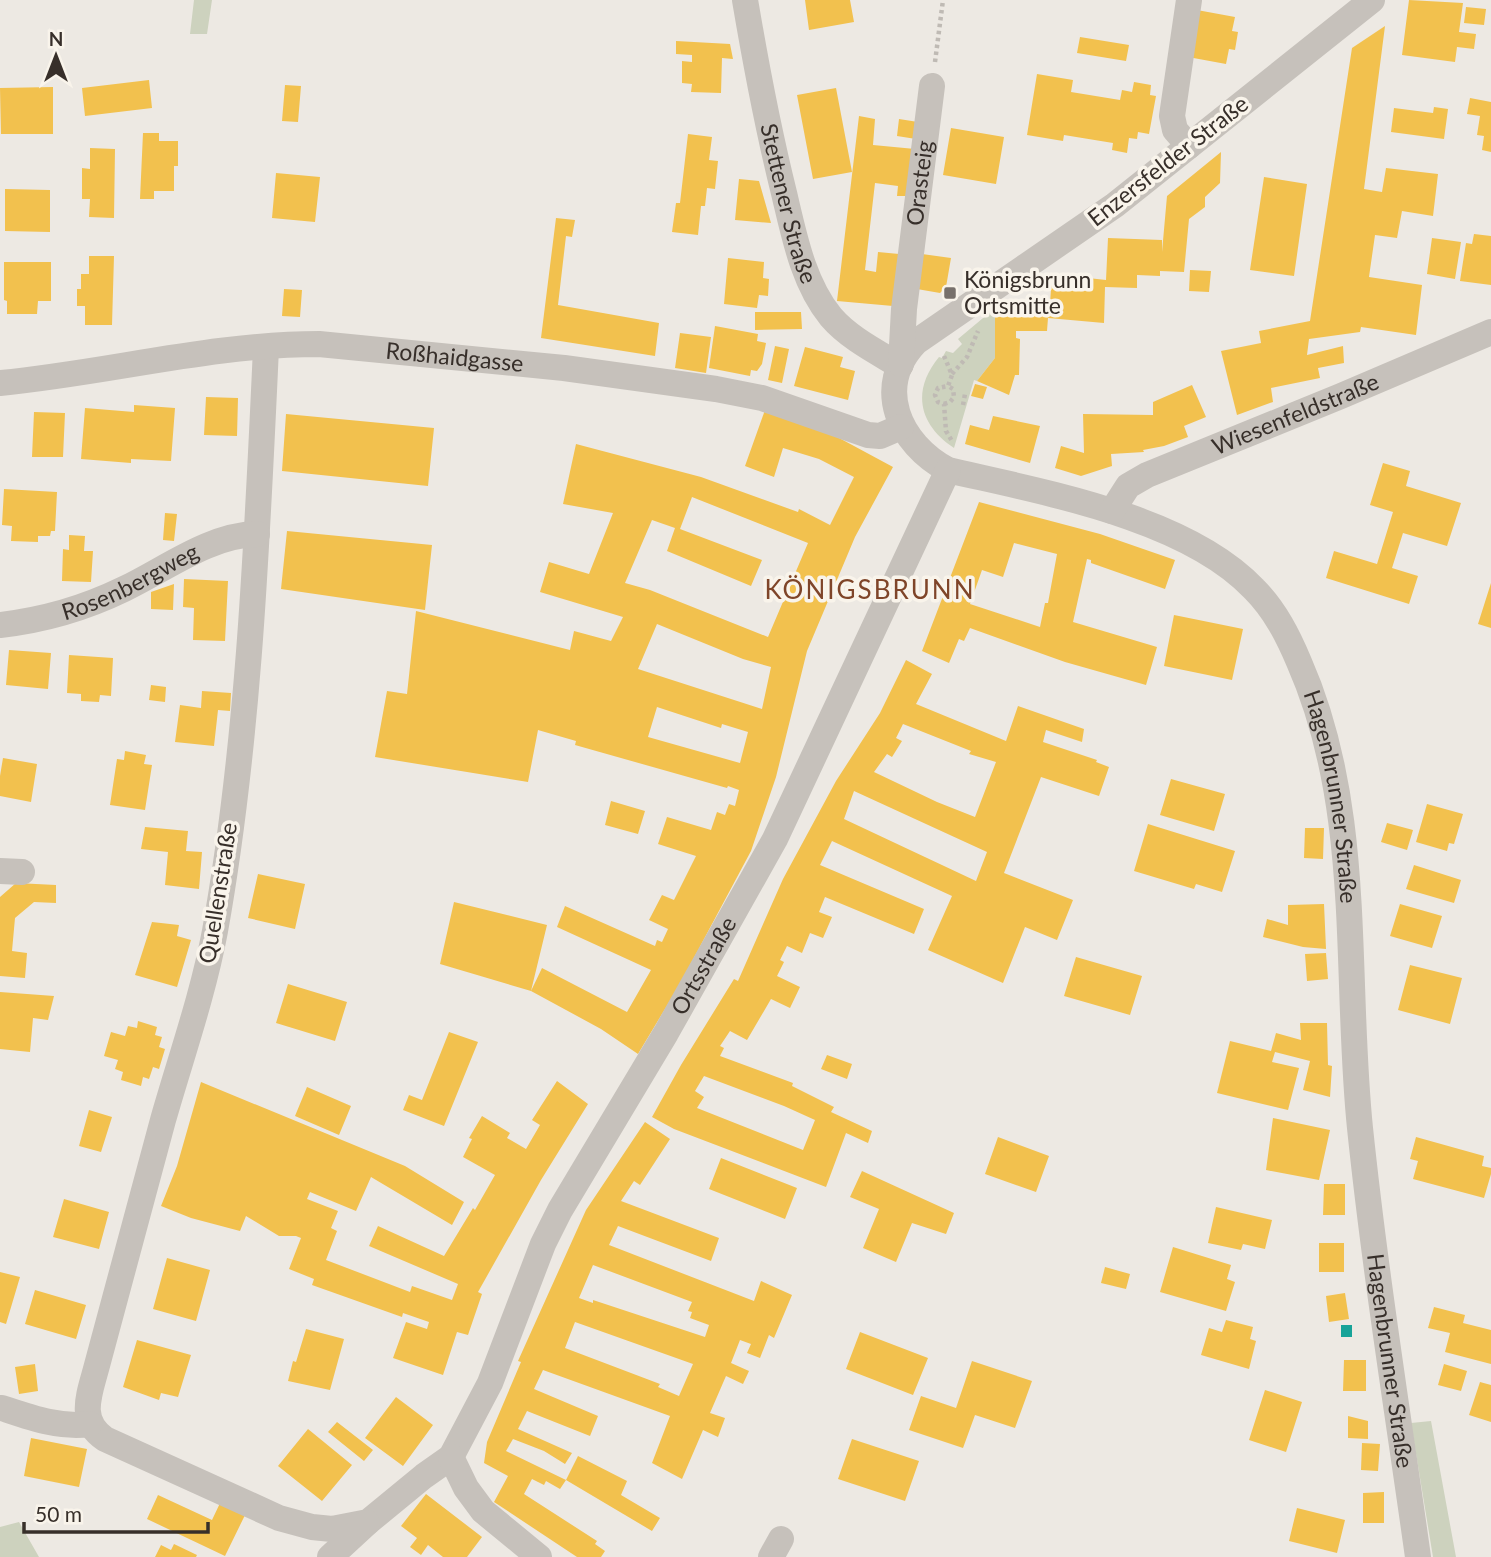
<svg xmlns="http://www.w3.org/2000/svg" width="1491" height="1557" viewBox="0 0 1491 1557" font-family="Lato,sans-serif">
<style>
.green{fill:#cdd2be}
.homes{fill:#f2c14e;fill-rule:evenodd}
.public{fill:#17a398}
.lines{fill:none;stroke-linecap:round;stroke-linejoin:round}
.path{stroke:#bfbab4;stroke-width:4.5;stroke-dasharray:3.5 3.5;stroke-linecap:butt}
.minor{stroke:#c6c1bb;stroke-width:26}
.poi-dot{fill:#77706b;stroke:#f9f4eb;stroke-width:2.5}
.labels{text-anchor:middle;stroke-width:7;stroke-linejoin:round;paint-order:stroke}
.street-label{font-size:23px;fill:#372f2a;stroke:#f9f4eb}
.poi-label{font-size:23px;fill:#372f2a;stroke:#f9f4eb;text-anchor:start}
.quarter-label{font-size:26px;letter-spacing:2px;fill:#7f4529;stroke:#f9f4eb}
</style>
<rect width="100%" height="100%" fill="#ede9e3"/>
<path class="green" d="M 194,0 L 212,0 L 207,34 L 190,34 Z
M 995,308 L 995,358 L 977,381 L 974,380 L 954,448 C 919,425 911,391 939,357 L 942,358 L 946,351 L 953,353 L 962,344 L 958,339 Z
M 1431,1421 L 1456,1557 L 1433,1557 L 1411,1423 Z
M 19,1522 L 39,1557 L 0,1557 L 0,1527 Z"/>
<path class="homes" d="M 805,0 L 850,0 L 854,22 L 809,30 Z
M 1409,0 L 1463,3 L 1459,32 L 1476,34 L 1474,49 L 1457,47 L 1455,62 L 1402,55 Z
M 1466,7 L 1486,9 L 1484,25 L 1464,23 Z
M 1197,10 L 1235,17 L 1232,31 L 1238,32 L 1235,50 L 1229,49 L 1226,64 L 1188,57 Z
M 1385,26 L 1364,189 L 1382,192 L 1386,168 L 1438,174 L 1433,216 L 1402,211 L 1397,238 L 1375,235 L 1369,277 L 1422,285 L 1416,335 L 1361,327 L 1360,332 L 1309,339 L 1307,355 L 1343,346 L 1344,363 L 1318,368 L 1320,378 L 1271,388 L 1273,402 L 1237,415 L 1221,351 L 1261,343 L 1259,331 L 1310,321 L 1352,48 Z
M 1080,37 L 1129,45 L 1126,61 L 1077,53 Z
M 676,41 L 730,44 L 733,59 L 722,58 L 721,93 L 691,92 L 692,84 L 682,83 L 682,61 L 692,62 L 692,55 L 676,54 Z
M 1037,74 L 1073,80 L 1071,92 L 1120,100 L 1122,90 L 1132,92 L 1134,82 L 1151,85 L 1150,95 L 1156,96 L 1149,134 L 1138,132 L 1137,139 L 1129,138 L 1127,153 L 1112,150 L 1113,143 L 1064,135 L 1063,141 L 1027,135 Z
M 149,80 L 152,108 L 85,116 L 82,88 Z
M 285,85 L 301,86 L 298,122 L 282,121 Z
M 53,87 L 53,134 L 1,134 L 0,88 Z
M 836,88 L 852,172 L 813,179 L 797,95 Z
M 1470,98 L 1491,102 L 1491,152 L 1482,150 L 1484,136 L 1477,135 L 1480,116 L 1467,114 Z
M 1434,107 L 1448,109 L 1444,139 L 1391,132 L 1394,108 L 1433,113 Z
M 859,116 L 875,119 L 873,145 L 915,149 L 908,196 L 897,196 L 898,186 L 875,183 L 865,270 L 876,272 L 878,252 L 899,254 L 893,306 L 837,301 Z
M 899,119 L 918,122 L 916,139 L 897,136 Z
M 951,128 L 1004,137 L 996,184 L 943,175 Z
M 143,133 L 159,133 L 159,141 L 178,141 L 178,166 L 174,166 L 174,191 L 154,191 L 154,199 L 140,199 Z
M 688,134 L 712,137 L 709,160 L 718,161 L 715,189 L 707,188 L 705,206 L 701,206 L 698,235 L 672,232 L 676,203 L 680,203 Z
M 90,148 L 115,149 L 114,218 L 89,217 L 90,199 L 82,199 L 82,168 L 90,169 Z
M 1221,152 L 1220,183 L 1205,197 L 1205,207 L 1189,219 L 1184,272 L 1160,271 L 1160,276 L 1137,275 L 1137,288 L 1105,287 L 1104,323 L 1048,318 L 1047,331 L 1016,331 L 1016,338 L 1020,339 L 1019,375 L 1015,375 L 1009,395 L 977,381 L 995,358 L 995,307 L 1025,302 L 1050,304 L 1052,274 L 1106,280 L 1108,238 L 1162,240 L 1162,252 L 1167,196 Z
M 276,173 L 320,177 L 315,222 L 272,218 Z
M 1264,177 L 1307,184 L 1294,276 L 1250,270 Z
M 739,179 L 759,181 L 771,223 L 735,220 Z
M 5,189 L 50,190 L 50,232 L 5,231 Z
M 556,218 L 575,220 L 572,237 L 566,236 L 558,305 L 659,323 L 655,356 L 541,338 Z
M 1474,234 L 1491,236 L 1491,285 L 1460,281 L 1466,243 L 1472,244 Z
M 1432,238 L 1461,242 L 1455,279 L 1427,274 Z
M 922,254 L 951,258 L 946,287 L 940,293 L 917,289 Z
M 89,256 L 114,256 L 112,325 L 85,325 L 85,306 L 77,306 L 77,289 L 81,289 L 81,274 L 89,274 Z
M 728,258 L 764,262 L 763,278 L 769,279 L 768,296 L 759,295 L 757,308 L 724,304 Z
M 4,262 L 51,262 L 51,301 L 38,301 L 37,314 L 7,314 L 7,301 L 4,300 Z
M 1190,270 L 1211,271 L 1209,292 L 1189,291 Z
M 284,289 L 302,290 L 300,317 L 282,316 Z
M 755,312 L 801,312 L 802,329 L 755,330 Z
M 715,326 L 758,334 L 757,341 L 766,343 L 762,364 L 757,371 L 751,370 L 750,376 L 709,368 Z
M 680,333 L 711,337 L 706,373 L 675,368 Z
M 775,346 L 789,349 L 782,383 L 768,380 Z
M 805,347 L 843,357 L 840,367 L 855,371 L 848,400 L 794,386 Z
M 975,384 L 987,387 L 983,399 L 971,396 Z
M 1192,385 L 1206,417 L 1184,426 L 1188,437 L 1164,446 L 1143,450 L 1144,452 L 1111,454 L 1112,466 L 1081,476 L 1055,468 L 1061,446 L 1084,453 L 1083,414 L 1153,415 L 1153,402 Z
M 206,397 L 238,398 L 237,436 L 204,435 Z
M 134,405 L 175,408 L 171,461 L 131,459 L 131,463 L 81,459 L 85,408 L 134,412 Z
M 765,410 L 828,432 L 893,467 L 855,537 L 807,651 L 776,777 L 751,851 L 680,984 L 638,1054 L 601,1029 L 531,991 L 542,968 L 627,1012 L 651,970 L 557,927 L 565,906 L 655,946 L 657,940 L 662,942 L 668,929 L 649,920 L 662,895 L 674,900 L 696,856 L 658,844 L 667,817 L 711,830 L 717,812 L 725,815 L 729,804 L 735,806 L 739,790 L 728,786 L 727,788 L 575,745 L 576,741 L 538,730 L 528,782 L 375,757 L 387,691 L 407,694 L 416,611 L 570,650 L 574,631 L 611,641 L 623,617 L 540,592 L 549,562 L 589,574 L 613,513 L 563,504 L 576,444 L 701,477 L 798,512 L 799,509 L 830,525 L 854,477 L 819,459 L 783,448 L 774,477 L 745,466 ZM 692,497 L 808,543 L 768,637 L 650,590 L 625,583 L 652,520 L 675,528 L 667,551 L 751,586 L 762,560 L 680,529 ZM 657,624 L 743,659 L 771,667 L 762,709 L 638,669 ZM 657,707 L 721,728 L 722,724 L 748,732 L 740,763 L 648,737 Z
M 34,412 L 65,413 L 63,457 L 32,457 Z
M 286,414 L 434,428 L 428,486 L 282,471 Z
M 993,416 L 1040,426 L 1030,463 L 965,444 L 970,425 L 989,430 Z
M 1383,463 L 1410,471 L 1406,486 L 1461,503 L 1447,546 L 1403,533 L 1392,568 L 1418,576 L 1409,604 L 1326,578 L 1334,551 L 1377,564 L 1393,512 L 1370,505 Z
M 4,489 L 57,492 L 55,531 L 51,531 L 50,536 L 38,536 L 38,542 L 11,541 L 12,526 L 2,525 Z
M 979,502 L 1100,534 L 1175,560 L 1165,589 L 1091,563 L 1091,560 L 1087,559 L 1073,622 L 1157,647 L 1146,685 L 1065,662 L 970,628 L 964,641 L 959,639 L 949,663 L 922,651 ZM 1014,543 L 1057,554 L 1048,603 L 1045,603 L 1040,627 L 970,604 L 982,570 L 1003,577 Z
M 165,513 L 177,514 L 174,541 L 163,540 Z
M 287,531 L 432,545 L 425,610 L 281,589 Z
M 69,535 L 85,536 L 84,551 L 93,551 L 91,582 L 62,581 L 63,549 L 69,550 Z
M 184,579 L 228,581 L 225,641 L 193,640 L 194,608 L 183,607 Z
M 1491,583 L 1491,628 L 1478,624 Z
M 174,584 L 173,610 L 151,609 L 151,592 Z
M 1174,615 L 1243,629 L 1232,680 L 1164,666 Z
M 9,650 L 51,653 L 48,689 L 6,685 Z
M 69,655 L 113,658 L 111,696 L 100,695 L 99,702 L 81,701 L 81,694 L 67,693 Z
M 906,660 L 932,674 L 916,704 L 1006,741 L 1018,706 L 1084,729 L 1082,742 L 1046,730 L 1043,742 L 1097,760 L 1096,762 L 1109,767 L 1099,796 L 1041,777 L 1004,873 L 1073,900 L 1057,940 L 1025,927 L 1003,983 L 928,950 L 952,896 L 832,841 L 820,865 L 924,909 L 914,934 L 825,897 L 819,912 L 832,917 L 823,938 L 810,933 L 802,953 L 787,946 L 780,960 L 784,962 L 777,976 L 800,987 L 790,1008 L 771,999 L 747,1040 L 730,1031 L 720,1046 L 724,1048 L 720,1056 L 793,1083 L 792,1086 L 834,1107 L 831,1112 L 872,1131 L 868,1143 L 846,1133 L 826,1187 L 674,1129 L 652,1117 L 681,1065 L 734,979 L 738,981 L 783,879 L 836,781 L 880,713 ZM 903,724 L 971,751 L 969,754 L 996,762 L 975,817 L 937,802 L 874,772 L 887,754 L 892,757 L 902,741 L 896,738 ZM 854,791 L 987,852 L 976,881 L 844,819 ZM 704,1076 L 784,1106 L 815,1120 L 803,1150 L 697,1108 L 704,1097 L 695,1091 Z
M 151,685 L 166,687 L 165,702 L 149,700 Z
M 202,691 L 231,693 L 230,711 L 218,710 L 214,746 L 175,742 L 180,705 L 201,708 Z
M 125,751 L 146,755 L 144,764 L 152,765 L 145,810 L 110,805 L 117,759 L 124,760 Z
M 3,758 L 37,764 L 31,802 L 0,796 L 0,776 Z
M 1171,779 L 1225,794 L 1214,831 L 1160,815 Z
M 611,801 L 645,811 L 638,834 L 605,825 Z
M 1427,804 L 1463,814 L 1454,844 L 1449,843 L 1447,851 L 1416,842 Z
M 1387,823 L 1413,830 L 1407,850 L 1381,842 Z
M 1148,824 L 1235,851 L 1222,892 L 1196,884 L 1194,889 L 1134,871 Z
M 145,827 L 188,831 L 186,851 L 202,852 L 199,889 L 165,885 L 168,852 L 141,849 Z
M 1305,828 L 1324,828 L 1323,859 L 1304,858 Z
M 1414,865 L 1461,880 L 1454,903 L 1406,889 Z
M 258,874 L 305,884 L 295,929 L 248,918 Z
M 16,883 L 56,885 L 56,903 L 34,902 L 15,918 L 12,951 L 27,953 L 25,978 L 0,976 L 0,897 Z
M 454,902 L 547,925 L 531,991 L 440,964 Z
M 1324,904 L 1326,949 L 1303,947 L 1263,937 L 1267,919 L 1288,925 L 1288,905 Z
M 1400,904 L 1442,916 L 1432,948 L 1390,936 Z
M 152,922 L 179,925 L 177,936 L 191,940 L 177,987 L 135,975 Z
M 1326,953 L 1328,979 L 1307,981 L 1305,954 Z
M 1076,957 L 1142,976 L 1130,1015 L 1064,996 Z
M 1410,965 L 1462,978 L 1450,1024 L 1398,1010 Z
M 288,984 L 347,1002 L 335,1041 L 276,1023 Z
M 0,992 L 54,996 L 48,1020 L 33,1018 L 30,1052 L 0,1049 Z
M 138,1021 L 157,1027 L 155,1035 L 162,1037 L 159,1047 L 165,1049 L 159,1069 L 153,1067 L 149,1079 L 143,1077 L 141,1086 L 121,1080 L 123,1072 L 115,1069 L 118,1060 L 104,1056 L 111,1032 L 125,1036 L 128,1026 L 137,1028 Z
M 1300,1023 L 1327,1023 L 1328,1065 L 1332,1066 L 1330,1097 L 1303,1090 L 1310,1061 L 1275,1052 L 1272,1062 L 1299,1068 L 1288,1110 L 1217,1093 L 1230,1041 L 1271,1051 L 1276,1033 L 1301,1040 Z
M 449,1032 L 478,1042 L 444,1126 L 403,1110 L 409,1095 L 422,1100 Z
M 827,1055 L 852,1064 L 847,1079 L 821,1069 Z
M 557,1081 L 588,1104 L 541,1180 L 478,1292 L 482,1294 L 468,1335 L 457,1332 L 443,1375 L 393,1358 L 406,1322 L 427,1329 L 429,1322 L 403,1313 L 402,1317 L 312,1285 L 314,1279 L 289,1269 L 301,1238 L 296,1236 L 279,1236 L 246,1216 L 240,1231 L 191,1218 L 161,1206 L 177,1166 L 201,1082 L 405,1166 L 464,1202 L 452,1225 L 371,1177 L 356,1211 L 310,1192 L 307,1199 L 338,1211 L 331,1228 L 337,1231 L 326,1260 L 410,1292 L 412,1286 L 452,1300 L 458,1284 L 369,1246 L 378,1226 L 444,1256 L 473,1208 L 475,1210 L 495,1175 L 463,1157 L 472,1139 L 469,1138 L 482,1116 L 510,1133 L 507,1138 L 526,1149 L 540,1125 L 532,1120 Z
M 307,1087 L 351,1106 L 339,1135 L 295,1116 Z
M 89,1110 L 112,1117 L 101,1152 L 79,1146 Z
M 1273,1118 L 1330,1130 L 1319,1180 L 1266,1170 Z
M 645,1122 L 670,1139 L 640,1185 L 634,1181 L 621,1201 L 719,1238 L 711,1261 L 618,1226 L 609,1245 L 754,1301 L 761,1281 L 792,1295 L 774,1338 L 769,1335 L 760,1358 L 747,1353 L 751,1344 L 740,1340 L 731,1363 L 749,1371 L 743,1384 L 726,1376 L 710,1413 L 725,1418 L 718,1437 L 703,1430 L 682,1479 L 652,1463 L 670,1416 L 543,1370 L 534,1389 L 598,1416 L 590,1436 L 527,1411 L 518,1429 L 572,1453 L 565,1464 L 544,1451 L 513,1439 L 506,1451 L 566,1480 L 560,1489 L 546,1481 L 544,1485 L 532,1479 L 524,1494 L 597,1541 L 595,1544 L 605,1551 L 601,1557 L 577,1557 L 494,1502 L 508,1476 L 484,1463 L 487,1442 L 521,1362 L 518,1361 L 586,1210 ZM 593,1265 L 692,1302 L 688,1311 L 692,1312 L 690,1318 L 709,1325 L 705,1337 L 593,1300 L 593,1303 L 579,1298 ZM 575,1322 L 693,1364 L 679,1396 L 658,1387 L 660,1384 L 565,1348 Z
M 998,1137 L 1049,1156 L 1036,1192 L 985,1174 Z
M 1416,1137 L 1484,1156 L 1482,1166 L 1491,1168 L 1491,1174 L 1484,1198 L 1413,1179 L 1418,1161 L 1410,1159 Z
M 721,1158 L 797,1188 L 785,1219 L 709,1189 Z
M 862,1171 L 954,1213 L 946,1234 L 912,1223 L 896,1262 L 863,1248 L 879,1209 L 850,1197 Z
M 1324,1184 L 1345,1184 L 1345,1215 L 1323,1215 Z
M 64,1199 L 109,1212 L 99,1249 L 53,1237 Z
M 1216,1207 L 1272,1220 L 1265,1249 L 1243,1244 L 1241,1250 L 1208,1243 Z
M 1319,1243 L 1344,1243 L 1344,1272 L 1319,1272 Z
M 1173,1247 L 1231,1265 L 1227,1279 L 1235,1282 L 1226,1311 L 1160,1292 Z
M 167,1258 L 210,1270 L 196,1321 L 153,1309 Z
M 1105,1267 L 1130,1274 L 1126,1289 L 1101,1283 Z
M 0,1272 L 20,1277 L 6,1324 L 0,1322 Z
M 35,1290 L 86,1305 L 76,1339 L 25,1324 Z
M 1345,1293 L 1349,1319 L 1329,1322 L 1326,1296 Z
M 1434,1307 L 1465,1315 L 1463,1323 L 1491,1330 L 1491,1364 L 1445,1352 L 1450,1333 L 1428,1328 Z
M 1226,1320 L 1253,1327 L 1250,1339 L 1256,1341 L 1249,1369 L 1201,1355 L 1209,1328 L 1222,1332 Z
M 306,1329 L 344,1339 L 330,1390 L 288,1381 L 293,1361 L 296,1362 Z
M 860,1332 L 928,1358 L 913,1395 L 846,1369 Z
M 137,1340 L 191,1355 L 178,1397 L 161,1393 L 159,1400 L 123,1387 Z
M 1344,1360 L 1366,1360 L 1366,1391 L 1343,1391 Z
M 972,1361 L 1032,1381 L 1015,1428 L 975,1415 L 963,1448 L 909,1430 L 921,1396 L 956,1408 Z
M 35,1364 L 38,1391 L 19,1394 L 15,1367 Z
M 1444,1364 L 1467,1371 L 1461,1391 L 1438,1385 Z
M 1480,1382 L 1491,1385 L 1491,1422 L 1469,1415 Z
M 1265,1390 L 1302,1402 L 1286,1452 L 1249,1440 Z
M 396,1397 L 433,1425 L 403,1466 L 365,1438 Z
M 1348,1416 L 1368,1421 L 1368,1439 L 1348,1438 Z
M 337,1422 L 373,1450 L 364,1461 L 328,1432 Z
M 308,1429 L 352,1465 L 322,1501 L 278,1466 Z
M 31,1438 L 87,1449 L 79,1487 L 24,1476 Z
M 852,1439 L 919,1461 L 905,1501 L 838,1479 Z
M 1362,1443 L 1380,1444 L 1378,1471 L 1361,1470 Z
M 578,1456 L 627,1481 L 621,1495 L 660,1518 L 652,1531 L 566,1480 Z
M 1384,1492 L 1384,1523 L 1363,1523 L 1363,1493 Z
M 426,1494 L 482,1537 L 467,1557 L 443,1557 L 428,1545 L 421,1555 L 410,1547 L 417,1538 L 401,1526 Z
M 158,1495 L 212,1520 L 221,1501 L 246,1513 L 225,1556 L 147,1519 Z
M 1297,1508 L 1345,1520 L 1337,1553 L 1289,1541 Z
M 174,1544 L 197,1555 L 196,1557 L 155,1557 L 161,1545 L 171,1550 Z"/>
<path class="public" d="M 1341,1325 L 1352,1325 L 1352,1337 L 1341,1337 Z"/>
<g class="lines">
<path class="path" d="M 935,62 L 943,0
M 944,356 L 952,375 L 948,386 L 938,388 L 935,395 L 938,402 L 944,404 L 946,431 L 952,441
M 952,374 L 967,357 L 978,331
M 944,404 L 950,402 L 954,397 L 953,389 L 948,386
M 963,405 L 965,394"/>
<g class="minor">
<path id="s1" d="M 745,0 C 756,65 768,129 784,193 C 794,235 803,283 831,317 C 849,338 877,352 900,366"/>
<path id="s2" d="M 1372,0 L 1115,205 L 916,342 C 873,387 899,444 948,470 C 1042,492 1186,517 1254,589 C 1275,610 1288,636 1299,662 C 1364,809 1344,973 1360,1128 C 1375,1272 1398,1414 1418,1557"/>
<path d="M 1189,146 L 1175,130 L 1172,116 L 1189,0"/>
<path id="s3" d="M 266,348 C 257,541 249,741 215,931 C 203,995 181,1057 163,1120 C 140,1203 118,1286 96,1369 C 89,1395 78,1421 105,1439 L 279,1518 L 312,1527 L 332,1529 L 368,1522 L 424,1476 L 451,1457 L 490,1383 L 543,1244 L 560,1210 L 666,1033 L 775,839 L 948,470"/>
<path id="s4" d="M 901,364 L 904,309 L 932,86"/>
<path id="s5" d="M 0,383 C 106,373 212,344 319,344 L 564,368 L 716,389 L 762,398 L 868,435 L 880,436 L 901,427"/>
<path id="s6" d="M 1112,511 L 1128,486 L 1147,475 L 1341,396 L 1491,332"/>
<path id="s7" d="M 0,625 C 44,620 83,609 124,589 C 166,569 209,535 257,534"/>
<path d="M 0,871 L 22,872"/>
<path d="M 2,1408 C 32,1418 59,1428 90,1424"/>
<path d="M 451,1457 L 466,1488 L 483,1511 L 539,1557"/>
<path d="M 330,1557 L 367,1523"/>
<path d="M 771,1557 L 781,1539"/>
</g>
</g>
<rect class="poi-dot" x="943" y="286" width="14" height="14" rx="3.5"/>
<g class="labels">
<g class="street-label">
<text transform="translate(1168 161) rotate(-38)" y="8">Enzersfelder Straße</text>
<text dy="8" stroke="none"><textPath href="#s4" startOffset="182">Orasteig</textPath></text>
<text dy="8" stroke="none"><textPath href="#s1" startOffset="208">Stettener Straße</textPath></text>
<text dy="8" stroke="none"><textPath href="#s5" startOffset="458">Roßhaidgasse</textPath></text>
<text dy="8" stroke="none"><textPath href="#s6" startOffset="212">Wiesenfeldstraße</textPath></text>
<text dy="8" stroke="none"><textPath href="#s7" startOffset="138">Rosenbergweg</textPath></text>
<text dy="8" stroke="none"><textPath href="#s2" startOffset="1284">Hagenbrunner Straße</textPath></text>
<text transform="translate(218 893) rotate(-81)" y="8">Quellenstraße</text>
<text dy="8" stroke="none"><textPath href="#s3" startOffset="2058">Ortsstraße</textPath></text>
<text dy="8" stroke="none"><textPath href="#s2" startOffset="1852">Hagenbrunner Straße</textPath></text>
</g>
<g class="poi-label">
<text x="964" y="288">Königsbrunn<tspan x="964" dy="26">Ortsmitte</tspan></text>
</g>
<g class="quarter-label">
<text x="870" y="599">KÖNIGSBRUNN</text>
</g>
</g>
<g transform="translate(56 56)" stroke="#f9f4eb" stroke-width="5" paint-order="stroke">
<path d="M0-5L12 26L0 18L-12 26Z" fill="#372f2a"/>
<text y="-10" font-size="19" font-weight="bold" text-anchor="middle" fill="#372f2a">N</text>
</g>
<path d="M24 1522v10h184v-10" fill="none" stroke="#372f2a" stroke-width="3.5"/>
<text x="35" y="1522" font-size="21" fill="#372f2a" stroke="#f9f4eb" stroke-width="5" paint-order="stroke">50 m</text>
</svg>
